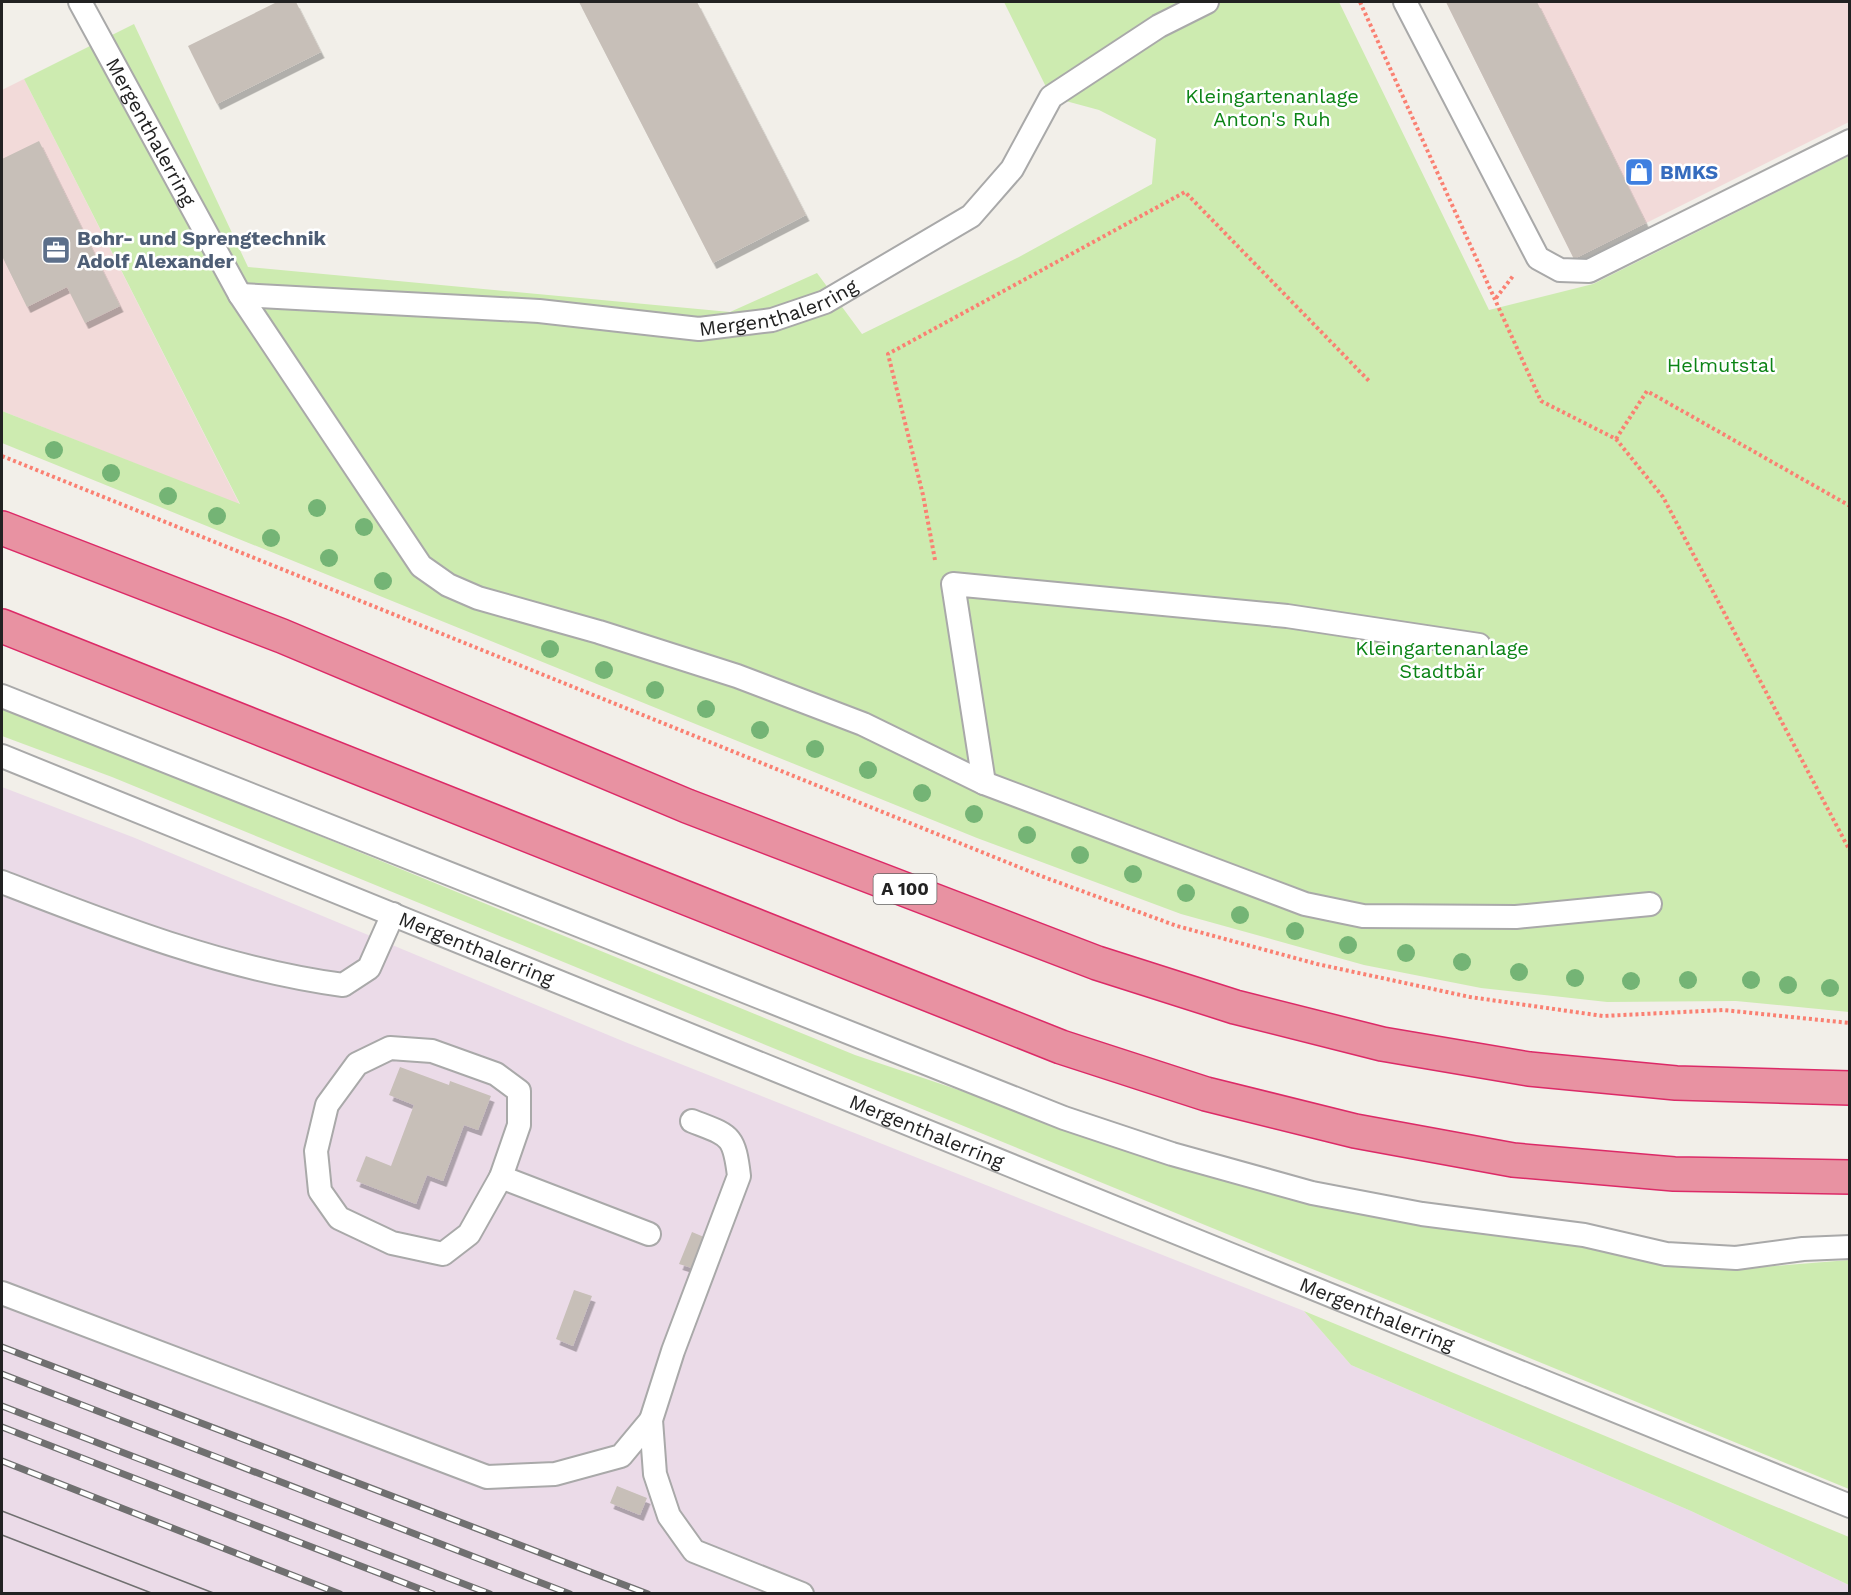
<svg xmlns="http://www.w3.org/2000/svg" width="1851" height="1595" viewBox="0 0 1851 1595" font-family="'Work Sans',sans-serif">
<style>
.commercial{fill:#f2dad9}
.industrial{fill:#ebdbe8}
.grass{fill:#cdebb0}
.building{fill:#c7bfb8;filter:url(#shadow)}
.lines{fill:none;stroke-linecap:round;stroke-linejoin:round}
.lane-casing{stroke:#a9a9a9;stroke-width:26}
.highway-casing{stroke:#dc2a67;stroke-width:36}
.path{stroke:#fa8072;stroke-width:4;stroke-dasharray:3 3;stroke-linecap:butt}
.lane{stroke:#fff;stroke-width:22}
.highway{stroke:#e892a2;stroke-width:33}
.tram{stroke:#707070;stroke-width:1.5}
.rail-casing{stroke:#707070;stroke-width:7}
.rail{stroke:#fff;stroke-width:4.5;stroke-dasharray:14;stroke-linecap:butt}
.tree{fill:#74b475}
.labels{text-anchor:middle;stroke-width:5;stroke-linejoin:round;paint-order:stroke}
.shield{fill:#fff;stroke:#646464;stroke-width:1.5}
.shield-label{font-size:18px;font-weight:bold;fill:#222}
.park-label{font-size:20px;fill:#0c8416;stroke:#fff}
.street-label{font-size:20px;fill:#222;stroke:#fff}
.shop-label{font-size:20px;font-weight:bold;fill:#366cbe;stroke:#fff;text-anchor:start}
.service-label{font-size:20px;font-weight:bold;fill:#4e5e75;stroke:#fff;text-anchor:start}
</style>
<defs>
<filter id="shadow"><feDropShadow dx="3.5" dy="6" stdDeviation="0" flood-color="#0004"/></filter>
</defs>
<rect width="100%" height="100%" fill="#f2efe9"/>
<path class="commercial" d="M 1446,2 L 1849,2 L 1849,122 L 1574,259 Z
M 24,79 L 240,505 L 2,411 L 2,90 Z"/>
<path class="industrial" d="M 2,787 L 135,838 L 625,1042 L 1304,1311 L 1351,1365 L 1691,1511 L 1849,1585 L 1849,1593 L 2,1593 Z"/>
<path class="grass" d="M 1004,2 L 1339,2 L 1489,310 L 1593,284 L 1849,156 L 1849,1012 L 1736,1001 L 1607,1002 L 1481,988 L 1364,965 L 1181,914 L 977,838 L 2,443 L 2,411 L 240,504 L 24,79 L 134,24 L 248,267 L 730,312 L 817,273 L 862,334 L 1019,257 L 1152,184 L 1156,139 L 1099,110 L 1051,97 Z
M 2,706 L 855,1055 L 1244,1186 L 1725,1270 L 1849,1260 L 1849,1489 L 112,777 L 2,736 Z
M 1304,1311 L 1849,1537 L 1849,1585 L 1691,1511 L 1351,1365 Z"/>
<path class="building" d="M 277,2 L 296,2 L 321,52 L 217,104 L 188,46 Z
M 579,2 L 697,2 L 806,215 L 713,263 Z
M 1446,2 L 1537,2 L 1646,223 L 1574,259 Z
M 39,141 L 120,306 L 85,323 L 67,287 L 27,307 L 2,256 L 2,159 Z
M 400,1067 L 449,1085 L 450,1081 L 491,1096 L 478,1130 L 464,1125 L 443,1181 L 427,1175 L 416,1204 L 356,1181 L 366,1156 L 391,1166 L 414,1105 L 389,1095 Z
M 692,1232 L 704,1237 L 692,1268 L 679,1264 Z
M 574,1290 L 592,1296 L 573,1346 L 556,1339 Z
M 617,1486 L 647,1498 L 640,1515 L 610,1503 Z"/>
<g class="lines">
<g class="lane-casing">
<g id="lane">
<path id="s1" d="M 80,2 L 240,295 L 421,566 L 448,585 L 478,598 L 599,632 L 737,676 L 863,724 L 984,783 L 1305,904 L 1363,916 L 1516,917 L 1650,904"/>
<path d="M 1405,2 L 1538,258 L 1560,270 L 1589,271 L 1850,141"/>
<path id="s2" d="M 240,295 L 539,311 L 699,329 L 772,320 L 825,302 L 971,216 L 1012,169 L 1051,97 L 1159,26 L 1207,2"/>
<path d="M 2,696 L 1064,1118 L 1172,1154 L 1312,1193 L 1422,1214 L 1584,1235 L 1666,1254 L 1736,1258 L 1803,1249 L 1850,1247"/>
<path id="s3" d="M 2,756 L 1850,1506"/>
<path d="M 984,783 L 953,584 L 1287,616 L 1479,645"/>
<path d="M 2,882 C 113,925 224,969 343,985 L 369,968 L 393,914"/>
<path d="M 390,1048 L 432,1051 L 496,1074 L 519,1091 L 519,1125 L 501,1177 L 469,1234 L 443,1254 L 392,1243 L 339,1218 L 320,1191 L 316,1151 L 327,1105 L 357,1064 Z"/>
<path d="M 692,1121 C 730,1136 734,1134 739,1176 L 673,1351 L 651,1420 L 655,1474 L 669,1516 L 694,1551 L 802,1594"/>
<path d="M 501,1177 L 649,1234"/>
<path d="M 2,1293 L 487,1477 L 555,1474 L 621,1456 L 651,1420"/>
</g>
</g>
<g class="highway-casing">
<path id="highway" d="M 2,528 L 282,636 L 687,806 L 1097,963 L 1235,1007 L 1382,1044 L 1529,1069 L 1676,1083 L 1850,1088
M 2,626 L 1061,1047 L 1206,1094 L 1355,1131 L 1513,1160 L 1674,1174 L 1850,1177"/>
</g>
<path class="path" d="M 1360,2 L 1541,401 L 1616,439 L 1663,497 L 1850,851
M 1496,298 L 1513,276
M 1616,439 L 1647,391 L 1850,506
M 2,456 L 1041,876 L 1177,926 L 1317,964 L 1470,997 L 1603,1016 L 1723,1010 L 1850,1023
M 935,560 L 923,495 L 888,354 L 1185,192 L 1370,382"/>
<use href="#lane" class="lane"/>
<use href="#highway" class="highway"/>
<path class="tram" d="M 2,1511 L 216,1594
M 2,1535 L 154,1594"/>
<g class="rail-casing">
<path id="rail" d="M 2,1347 L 648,1594
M 2,1374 L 570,1594
M 2,1406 L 490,1594
M 2,1427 L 433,1594
M 2,1461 L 340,1594"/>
</g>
<use href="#rail" class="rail"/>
</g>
<g class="tree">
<circle cx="54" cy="450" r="9"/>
<circle cx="111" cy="473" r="9"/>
<circle cx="168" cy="496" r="9"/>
<circle cx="317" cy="508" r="9"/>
<circle cx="217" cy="516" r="9"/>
<circle cx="364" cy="527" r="9"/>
<circle cx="271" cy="538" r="9"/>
<circle cx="329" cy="558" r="9"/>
<circle cx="383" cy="581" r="9"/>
<circle cx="550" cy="649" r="9"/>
<circle cx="604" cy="670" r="9"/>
<circle cx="655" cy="690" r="9"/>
<circle cx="706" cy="709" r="9"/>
<circle cx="760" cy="730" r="9"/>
<circle cx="815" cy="749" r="9"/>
<circle cx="868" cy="770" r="9"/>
<circle cx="922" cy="793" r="9"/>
<circle cx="974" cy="814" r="9"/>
<circle cx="1027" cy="835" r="9"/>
<circle cx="1080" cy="855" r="9"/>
<circle cx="1133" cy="874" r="9"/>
<circle cx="1186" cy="893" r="9"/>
<circle cx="1240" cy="915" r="9"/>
<circle cx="1295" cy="931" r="9"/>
<circle cx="1348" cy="945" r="9"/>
<circle cx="1406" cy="953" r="9"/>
<circle cx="1462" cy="962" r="9"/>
<circle cx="1519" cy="972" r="9"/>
<circle cx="1575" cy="978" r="9"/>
<circle cx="1688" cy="980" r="9"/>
<circle cx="1751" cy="980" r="9"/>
<circle cx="1631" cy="981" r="9"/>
<circle cx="1788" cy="985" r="9"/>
<circle cx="1830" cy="988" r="9"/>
</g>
<defs>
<g id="shop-square" transform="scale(1.5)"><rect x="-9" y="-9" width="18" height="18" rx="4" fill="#3f7fe0" stroke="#fff"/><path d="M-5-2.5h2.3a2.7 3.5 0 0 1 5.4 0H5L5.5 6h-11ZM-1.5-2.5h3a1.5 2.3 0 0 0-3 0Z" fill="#fff"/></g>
<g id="office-square" transform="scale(1.5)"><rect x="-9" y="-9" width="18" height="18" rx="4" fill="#5c6f8a" stroke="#fff"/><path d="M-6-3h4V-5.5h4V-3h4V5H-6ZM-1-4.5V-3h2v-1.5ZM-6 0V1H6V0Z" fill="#fff"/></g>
</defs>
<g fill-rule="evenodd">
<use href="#shop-square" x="1639" y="172"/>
<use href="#office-square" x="56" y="250"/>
</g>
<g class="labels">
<rect class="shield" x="873.5" y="874" width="63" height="30" rx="4.5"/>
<g class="shield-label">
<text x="905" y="895">A 100</text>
</g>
<g class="park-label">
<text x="1272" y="103">Kleingartenanlage<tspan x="1272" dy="23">Anton's Ruh</tspan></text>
<text x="1721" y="372">Helmutstal</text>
<text x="1442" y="655">Kleingartenanlage<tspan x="1442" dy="23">Stadtbär</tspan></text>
</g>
<g class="street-label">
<text dy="7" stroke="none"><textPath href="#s1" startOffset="148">Mergenthalerring</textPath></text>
<text dy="7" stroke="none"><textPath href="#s2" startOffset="543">Mergenthalerring</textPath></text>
<text dy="7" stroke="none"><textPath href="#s3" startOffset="512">Mergenthalerring</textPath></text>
<text dy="7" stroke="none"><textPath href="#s3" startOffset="998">Mergenthalerring</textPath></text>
<text dy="7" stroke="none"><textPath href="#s3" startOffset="1484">Mergenthalerring</textPath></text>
</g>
<g class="shop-label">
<text x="1660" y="179">BMKS</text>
</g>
<g class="service-label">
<text x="77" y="245">Bohr- und Sprengtechnik<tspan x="77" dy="23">Adolf Alexander</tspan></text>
</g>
</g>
<rect width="1851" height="1595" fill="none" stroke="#222222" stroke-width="6"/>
</svg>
